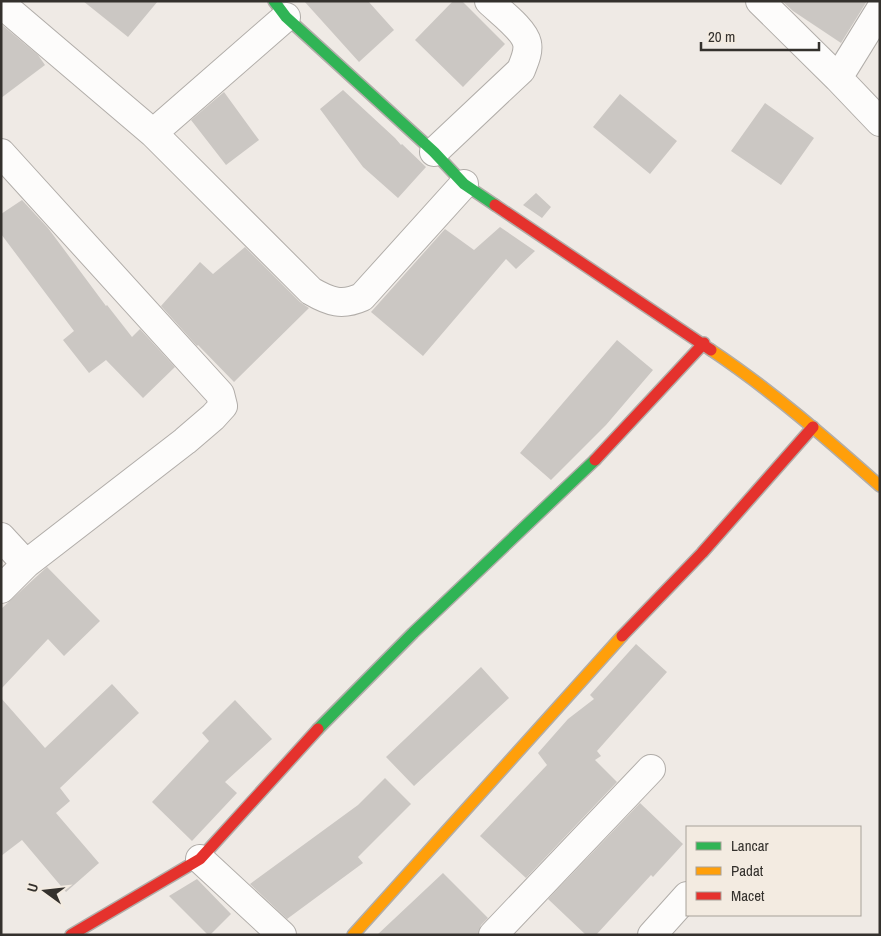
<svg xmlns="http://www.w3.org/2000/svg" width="881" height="936" viewBox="0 0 881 936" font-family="'Archivo Narrow',sans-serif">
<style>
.building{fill:#cbc7c3}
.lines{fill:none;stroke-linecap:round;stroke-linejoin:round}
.street-casing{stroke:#b1ada9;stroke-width:30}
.fast-casing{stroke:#b1ada9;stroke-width:14}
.slow-casing{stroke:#b1ada9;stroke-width:14}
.jam-casing{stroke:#b1ada9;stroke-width:14}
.street{stroke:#fdfcfb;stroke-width:28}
.fast{stroke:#30b455;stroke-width:11}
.slow{stroke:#ff9f0a;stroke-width:11}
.jam{stroke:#e5322d;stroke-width:11}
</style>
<rect width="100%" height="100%" fill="#efeae5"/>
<path class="building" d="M 83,1 L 158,1 L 128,37 Z
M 304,1 L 368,1 L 394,30 L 359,62 Z
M 453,1 L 462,1 L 505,44 L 463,87 L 415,40 Z
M 782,1 L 867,1 L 841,43 L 793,11 Z
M 1,24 L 38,55 L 45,65 L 1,98 Z
M 343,90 L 395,138 L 401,145 L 402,144 L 426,167 L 398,198 L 363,167 L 320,109 Z
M 224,92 L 259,140 L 226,165 L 191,120 Z
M 620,94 L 677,141 L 650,174 L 593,127 Z
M 765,103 L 814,138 L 781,185 L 731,151 Z
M 536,193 L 551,207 L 542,218 L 523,205 Z
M 22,200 L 48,228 L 106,306 L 107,305 L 132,337 L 140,329 L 175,367 L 143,398 L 106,360 L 89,373 L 63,340 L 74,331 L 1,234 L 1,214 Z
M 500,227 L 535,251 L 516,269 L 506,259 L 423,356 L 371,312 L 445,229 L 474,250 Z
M 245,247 L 300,302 L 309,308 L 234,382 L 198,345 L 197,346 L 161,306 L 200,262 L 213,274 Z
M 617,340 L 653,370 L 606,425 L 551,480 L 520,453 Z
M 47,567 L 100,621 L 64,656 L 48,639 L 1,689 L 1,609 Z
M 636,644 L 667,672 L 597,751 L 601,756 L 595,760 L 617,782 L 526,878 L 480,836 L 547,765 L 538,753 L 568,719 L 594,699 L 590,695 Z
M 481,667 L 509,698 L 414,786 L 386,757 Z
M 112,684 L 139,713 L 60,788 L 70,801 L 56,813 L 99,863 L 66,892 L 22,840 L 1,856 L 1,698 L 45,748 Z
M 235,700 L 272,739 L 225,782 L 237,793 L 192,841 L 152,802 L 209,741 L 202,733 Z
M 385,778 L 411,804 L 358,857 L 363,863 L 287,919 L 250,884 L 358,805 Z
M 640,803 L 683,844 L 653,877 L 651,875 L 596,935 L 586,935 L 548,899 Z
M 443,873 L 488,918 L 481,925 L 478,935 L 377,935 Z
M 197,879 L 231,914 L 210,935 L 208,935 L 169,896 Z"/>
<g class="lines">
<g class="street-casing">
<path id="street" d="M 760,1 L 838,78 L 880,122
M 5,7 L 153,133 L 311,291 C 330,302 342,306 362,297 L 464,184
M 838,78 L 880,10
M 153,133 L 286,17
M 434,152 L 521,70 C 524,62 529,52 527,43 C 524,29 499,11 489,1
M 1,153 L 220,394 L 223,406 L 213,417 L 185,441 L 26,564 L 1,589
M 1,537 L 26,564
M 200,859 L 282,935
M 493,935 L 651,769
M 652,935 L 687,896"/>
</g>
<g class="fast-casing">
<path id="fast" d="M 274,1 L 286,17 L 434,152 L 464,184 L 495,205
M 318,729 L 413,633 L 595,460"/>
</g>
<g class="slow-casing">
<path id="slow" d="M 711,350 C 771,390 826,438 880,486
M 353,935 L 622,636"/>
</g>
<g class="jam-casing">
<path id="jam" d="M 495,205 L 711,350
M 595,460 L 704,343
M 622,636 L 702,553 L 813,427
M 71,935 L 200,859 L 318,729"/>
</g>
<use href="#street" class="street"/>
<use href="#fast" class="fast"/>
<use href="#slow" class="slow"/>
<use href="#jam" class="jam"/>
</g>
<rect width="881" height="936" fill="none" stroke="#34312d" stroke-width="5"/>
<rect x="686" y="826" width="175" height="90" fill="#f3ebe1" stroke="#a7a199"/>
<rect x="696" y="842" width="25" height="8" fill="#30b455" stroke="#a7a199"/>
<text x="731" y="851" font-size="15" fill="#34312d">Lancar</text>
<rect x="696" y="867" width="25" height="8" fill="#ff9f0a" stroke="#a7a199"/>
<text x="731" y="876" font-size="15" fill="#34312d">Padat</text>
<rect x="696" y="892" width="25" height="8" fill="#e5322d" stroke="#a7a199"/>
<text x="731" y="901" font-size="15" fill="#34312d">Macet</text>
<g transform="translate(45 891) rotate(285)" stroke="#f3ebe1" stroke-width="4" paint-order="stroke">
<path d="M0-4L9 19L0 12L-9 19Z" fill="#34312d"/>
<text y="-8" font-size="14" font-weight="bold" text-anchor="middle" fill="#34312d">U</text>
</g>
<path d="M701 42v8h118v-8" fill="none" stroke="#34312d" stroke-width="2.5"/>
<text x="708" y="42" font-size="15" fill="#34312d" stroke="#f3ebe1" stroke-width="4" paint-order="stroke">20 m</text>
</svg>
